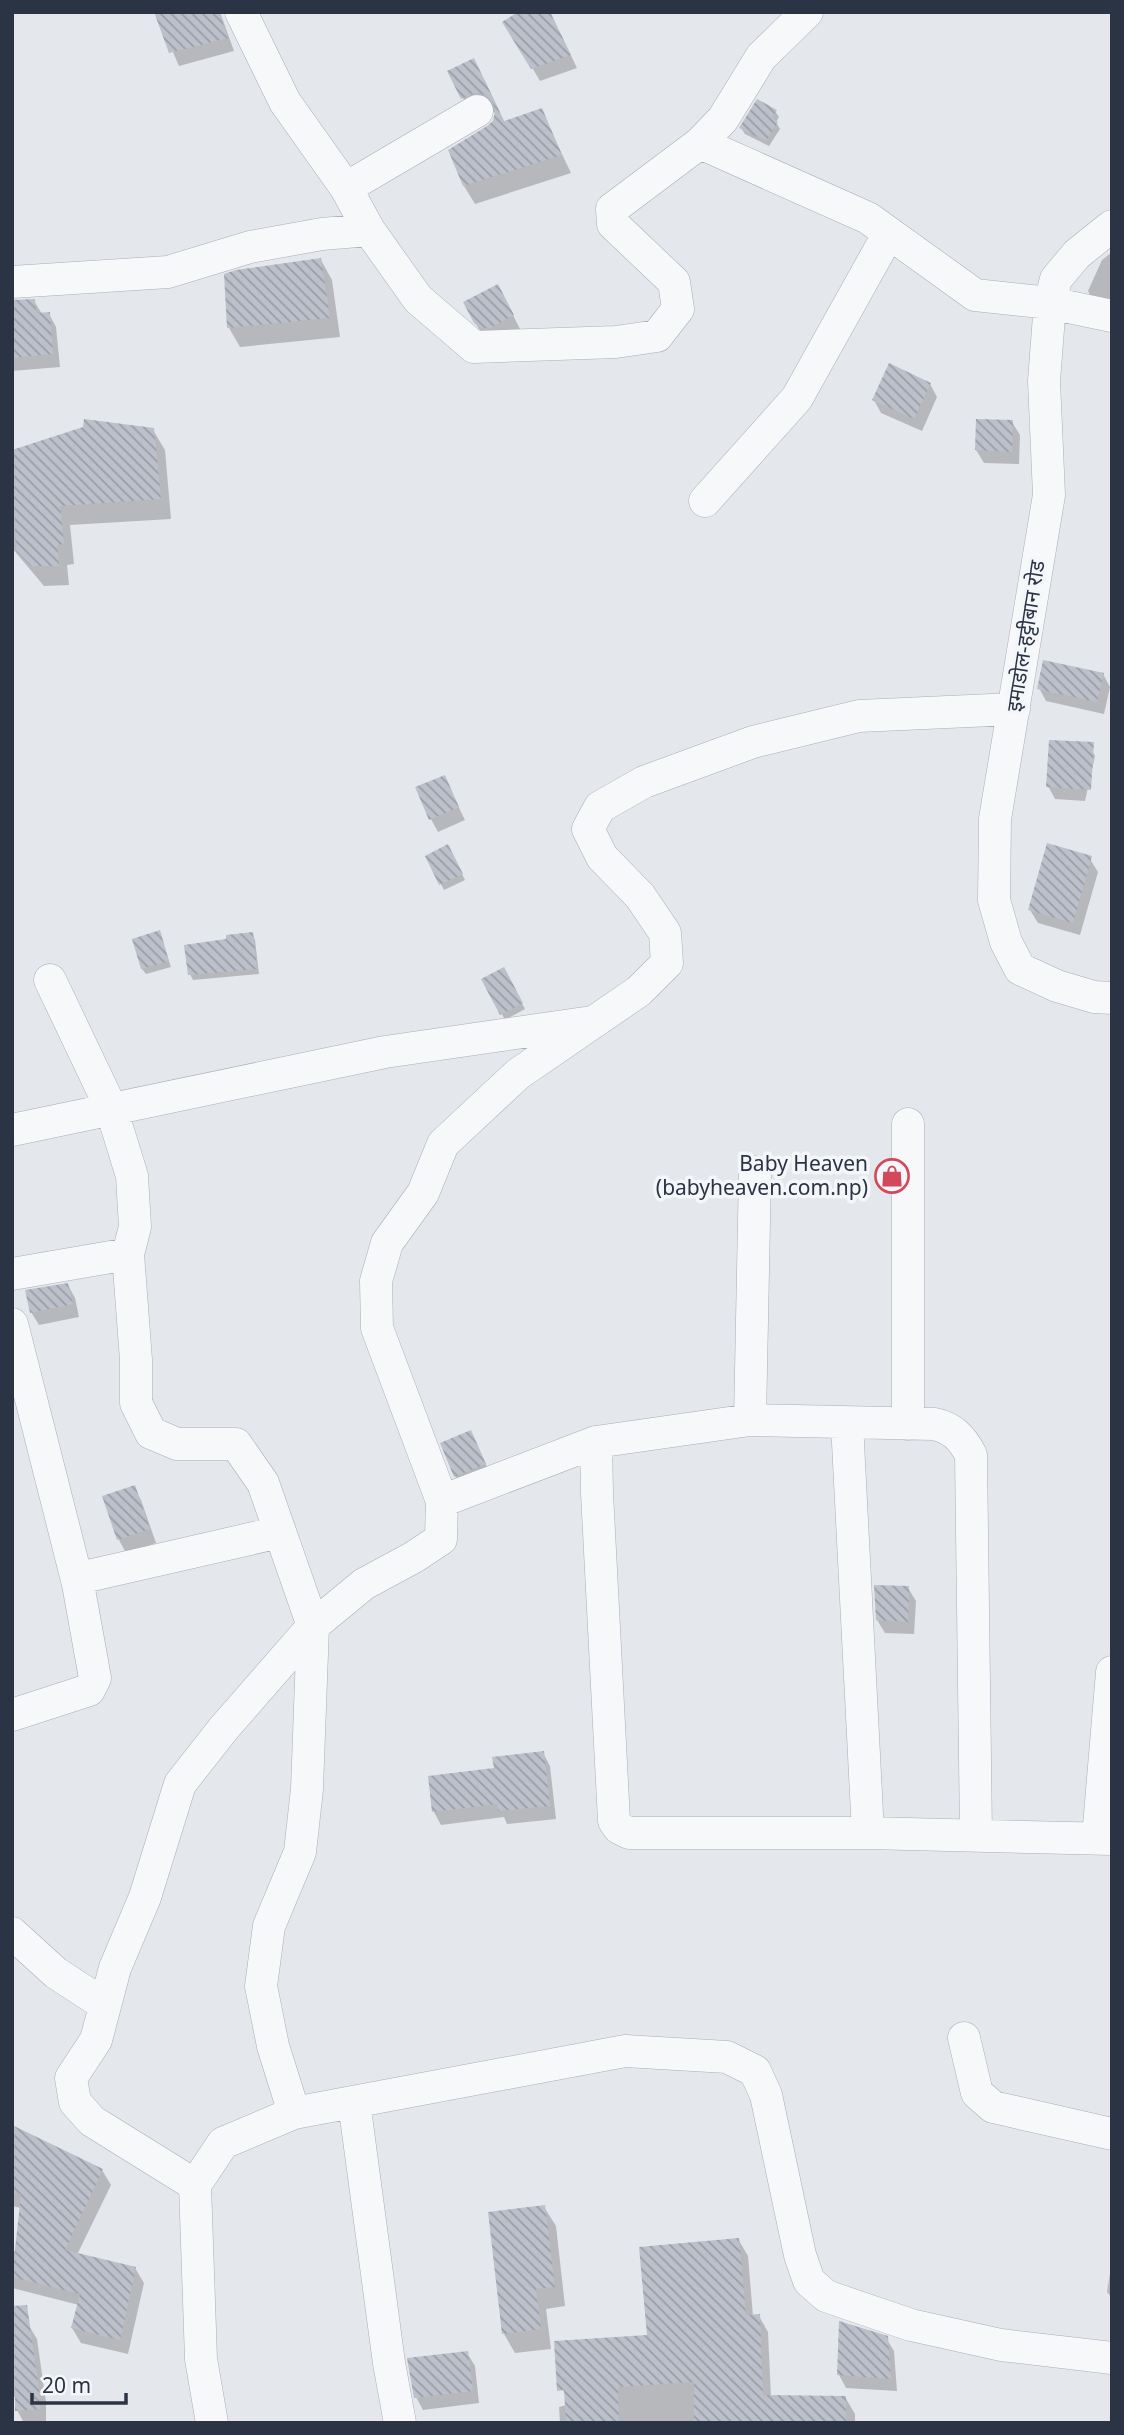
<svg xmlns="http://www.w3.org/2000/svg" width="1124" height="2435" viewBox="0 0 1124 2435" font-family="'Noto Sans','Noto Sans Devanagari',sans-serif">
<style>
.shadow{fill:#0003}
.building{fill:url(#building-back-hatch)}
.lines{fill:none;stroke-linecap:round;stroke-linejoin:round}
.minor-casing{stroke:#a9aeb7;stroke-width:33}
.minor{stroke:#f7f8fa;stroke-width:32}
.labels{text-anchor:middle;stroke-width:7;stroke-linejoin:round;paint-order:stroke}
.street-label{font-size:21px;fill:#2b3445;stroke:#f4f6f9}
.poi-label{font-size:21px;fill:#2b3445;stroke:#f4f6f9;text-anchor:end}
</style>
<defs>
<pattern id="building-back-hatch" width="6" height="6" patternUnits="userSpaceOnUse" patternTransform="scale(1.75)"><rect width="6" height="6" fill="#bbc0ca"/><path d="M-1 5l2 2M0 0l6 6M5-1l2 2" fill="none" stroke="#989da6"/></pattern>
</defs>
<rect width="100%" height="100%" fill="#e4e7ec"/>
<path class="shadow" d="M 220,12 L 234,51 L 179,66 L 156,13 Z
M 550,12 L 577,68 L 540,81 L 505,22 Z
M 484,79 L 505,123 L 541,110 L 571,173 L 475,204 L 464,186 L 497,113 L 487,111 L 473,117 L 463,98 Z
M 775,111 L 779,117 L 776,122 L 780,129 L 769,146 L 745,134 L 741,128 Z
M 1112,252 L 1112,308 L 1095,304 L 1088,291 L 1102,260 Z
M 321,260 L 332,280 L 340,337 L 240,347 L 229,328 L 226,276 Z
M 505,299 L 520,329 L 498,341 L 483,336 L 475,322 Z
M 12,300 L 34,301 L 42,314 L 49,314 L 56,327 L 60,367 L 12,371 Z
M 930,384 L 937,397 L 922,431 L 881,413 L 874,400 Z
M 1012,422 L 1020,435 L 1019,464 L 984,463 L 976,450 Z
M 153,430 L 165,450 L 171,519 L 70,525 L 74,564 L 67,565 L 69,585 L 44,586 L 12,548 L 12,452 Z
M 1103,674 L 1110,687 L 1104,714 L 1046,701 L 1039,688 Z
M 1088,743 L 1095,756 L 1085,801 L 1055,799 L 1048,786 Z
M 444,777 L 465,820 L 438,832 L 431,819 Z
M 451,852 L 465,880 L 444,890 L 427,857 Z
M 1090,859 L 1098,872 L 1080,935 L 1038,923 L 1030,910 Z
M 159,932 L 171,967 L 146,974 L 142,969 Z
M 252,934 L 255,940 L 259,974 L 193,980 L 190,974 Z
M 504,969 L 525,1009 L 505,1020 L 484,980 Z
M 68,1285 L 75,1298 L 79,1317 L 39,1325 L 31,1312 Z
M 477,1445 L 492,1478 L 463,1489 L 455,1476 Z
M 134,1487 L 141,1500 L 156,1543 L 126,1553 L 119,1540 L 104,1497 Z
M 908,1588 L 916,1601 L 914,1634 L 885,1633 L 877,1620 Z
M 543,1753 L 550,1766 L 556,1819 L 507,1824 L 504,1817 L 441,1825 L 434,1812 L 495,1770 Z
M 12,2130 L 102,2170 L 111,2185 L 77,2255 L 135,2268 L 144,2283 L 128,2354 L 81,2343 L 72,2328 L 79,2305 L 12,2288 L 12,2251 L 15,2252 L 21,2208 L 12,2206 Z
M 544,2207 L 556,2226 L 565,2306 L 546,2309 L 551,2349 L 515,2353 L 504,2334 L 490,2213 Z
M 738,2239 L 748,2256 L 753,2316 L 759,2316 L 768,2332 L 771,2397 L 845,2397 L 855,2414 L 855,2423 L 560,2423 L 559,2407 L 570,2404 L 558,2380 L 649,2336 Z
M 1112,2260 L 1112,2298 L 1107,2292 Z
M 29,2326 L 37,2339 L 46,2402 L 46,2421 L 24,2423 L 17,2410 L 17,2397 L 12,2397 L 12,2340 Z
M 886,2338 L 894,2351 L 897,2391 L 846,2388 L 839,2375 Z
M 467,2353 L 475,2366 L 479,2403 L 423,2410 L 416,2397 Z"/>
<path class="building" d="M 154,12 L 219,12 L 228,38 L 169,53 Z
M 518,12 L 550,12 L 571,55 L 531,69 L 502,22 Z
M 474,58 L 504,121 L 542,108 L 562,155 L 463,186 L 448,150 L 487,126 L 493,121 L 495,112 L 493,102 L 485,95 L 476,93 L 461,99 L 447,71 Z
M 757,99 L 777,110 L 772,118 L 778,122 L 766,141 L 739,128 Z
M 321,258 L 330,318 L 227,328 L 224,274 L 236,270 Z
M 498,284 L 514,315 L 490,328 L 481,328 L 474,323 L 463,302 Z
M 35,299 L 36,313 L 50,312 L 53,354 L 12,358 L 12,300 Z
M 889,363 L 931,383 L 914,419 L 872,400 Z
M 84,419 L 154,428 L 161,499 L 60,506 L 64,544 L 57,545 L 59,566 L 31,566 L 16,551 L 12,450 L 83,427 Z
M 976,419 L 1013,420 L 1012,452 L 975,450 Z
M 1043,660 L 1104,673 L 1097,702 L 1037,689 Z
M 1049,740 L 1094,742 L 1091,790 L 1046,787 Z
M 445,775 L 459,807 L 429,820 L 415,787 Z
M 1047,843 L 1092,856 L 1073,923 L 1028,910 Z
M 448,844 L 463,874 L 439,885 L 425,856 Z
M 160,930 L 169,961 L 141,969 L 132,939 Z
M 253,932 L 257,969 L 188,975 L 184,945 L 226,939 L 226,935 Z
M 504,967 L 523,1003 L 500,1015 L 481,979 Z
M 68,1283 L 73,1304 L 30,1313 L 25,1290 Z
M 471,1430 L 486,1464 L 454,1477 L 440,1443 Z
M 135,1485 L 150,1529 L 117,1540 L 102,1496 Z
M 874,1585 L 909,1586 L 908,1622 L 876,1620 Z
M 544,1751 L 550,1806 L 498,1811 L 497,1804 L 432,1812 L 428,1776 L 494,1768 L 492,1757 Z
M 12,2125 L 103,2169 L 65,2250 L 136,2267 L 120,2340 L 71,2328 L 80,2294 L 12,2277 L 21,2194 L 12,2193 Z
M 545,2205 L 555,2287 L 536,2289 L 541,2329 L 502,2334 L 488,2212 Z
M 739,2238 L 746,2315 L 760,2314 L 763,2395 L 846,2396 L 846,2423 L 694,2423 L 694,2382 L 618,2387 L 619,2423 L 566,2423 L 564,2390 L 557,2391 L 554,2341 L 647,2335 L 639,2247 Z
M 27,2305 L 39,2389 L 40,2409 L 15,2411 L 15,2385 L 12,2385 L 12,2306 Z
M 839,2321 L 888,2336 L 891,2379 L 837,2375 Z
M 468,2351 L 473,2391 L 414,2398 L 407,2358 Z"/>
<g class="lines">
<g class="minor-casing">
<path id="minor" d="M 241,12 L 285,102 L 346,188 L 369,230 L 418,299 L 474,347 L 616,342 L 657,336 L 678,309 L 674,282 L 613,224 L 612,209 L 700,143 L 723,119 L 761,57 L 807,12
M 700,143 L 868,218 L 975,295 L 1050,303 L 1112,316
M 346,188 L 477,111
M 1112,226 L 1077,254 L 1056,279 L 1050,303 L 1044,381 L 1049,495 L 995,819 L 994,900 L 1006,942 L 1020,969 L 1057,986 L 1094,997 L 1112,998
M 12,282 L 168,272 L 250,247 L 322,234 L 369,230
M 705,501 L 797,398 L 889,233
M 50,980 L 111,1108 L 132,1176 L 135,1227 L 128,1254 L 136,1360 L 136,1403 L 151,1433 L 177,1444 L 236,1444 L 263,1483 L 313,1626 L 224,1728 L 180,1784 L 145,1897 L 115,1968 L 96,2040 L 71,2078 L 75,2102 L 92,2121 L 195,2185
M 908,1124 L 908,1424
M 12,1130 L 385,1052 L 585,1023
M 12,1274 L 128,1254
M 12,1324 L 78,1584
M 750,1420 L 755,1172
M 847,1423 L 868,1833
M 596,1442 L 597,1493 L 614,1821 L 619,1828 L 629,1833 L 868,1833 L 1112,1839
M 442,1501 L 596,1442 L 750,1420 L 934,1424 C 953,1428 962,1438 971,1455 L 976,1835
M 12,1715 L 89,1690 L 95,1678 L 78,1584 L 88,1576 L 280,1532
M 1098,1838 L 1112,1672
M 12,1933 L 56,1973 L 105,2005
M 964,2038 L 977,2093 L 993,2107 L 1112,2134
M 354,2102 L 389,2363 L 400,2423
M 294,2113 L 273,2046 L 261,1986 L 269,1926 L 300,1852 L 307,1789 L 313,1626 L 364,1584 L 414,1557 L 441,1539 L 442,1501 L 377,1328 L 376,1281 L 387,1243 L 423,1193 L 443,1144 L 518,1074 L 639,991 L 667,963 L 665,933 L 640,896 L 602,857 L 588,829 L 600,807 L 644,782 L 753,742 L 859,716 L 1014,709
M 212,2423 L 201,2359 L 195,2185 L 223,2143 L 294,2113 L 625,2051 L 727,2057 L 755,2071 L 766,2095 L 800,2255 L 809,2281 L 826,2296 L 911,2325 L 1001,2345 L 1112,2358"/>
</g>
<use href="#minor" class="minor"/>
</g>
<defs>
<g id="shop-ring" transform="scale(1.75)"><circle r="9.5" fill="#f4f6f9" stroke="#d1495b" stroke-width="1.5"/><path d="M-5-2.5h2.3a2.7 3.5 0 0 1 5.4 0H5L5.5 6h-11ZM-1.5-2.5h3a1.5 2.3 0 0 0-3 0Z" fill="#d1495b"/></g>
</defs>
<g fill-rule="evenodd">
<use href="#shop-ring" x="892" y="1176"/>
</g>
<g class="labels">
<g class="street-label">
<text transform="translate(1026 636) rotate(-81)" y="7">इमाडोल-हट्टीबान रोड</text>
</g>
<g class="poi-label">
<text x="868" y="1171">Baby Heaven<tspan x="868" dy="24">(babyheaven.com.np)</tspan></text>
</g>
</g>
<rect width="1124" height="2435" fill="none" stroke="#2b3445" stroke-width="28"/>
<path d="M32 2393v10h94v-10" fill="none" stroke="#2b3445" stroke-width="3.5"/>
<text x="42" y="2393" font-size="21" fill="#2b3445" stroke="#f4f6f9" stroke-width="5" paint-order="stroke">20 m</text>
</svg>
